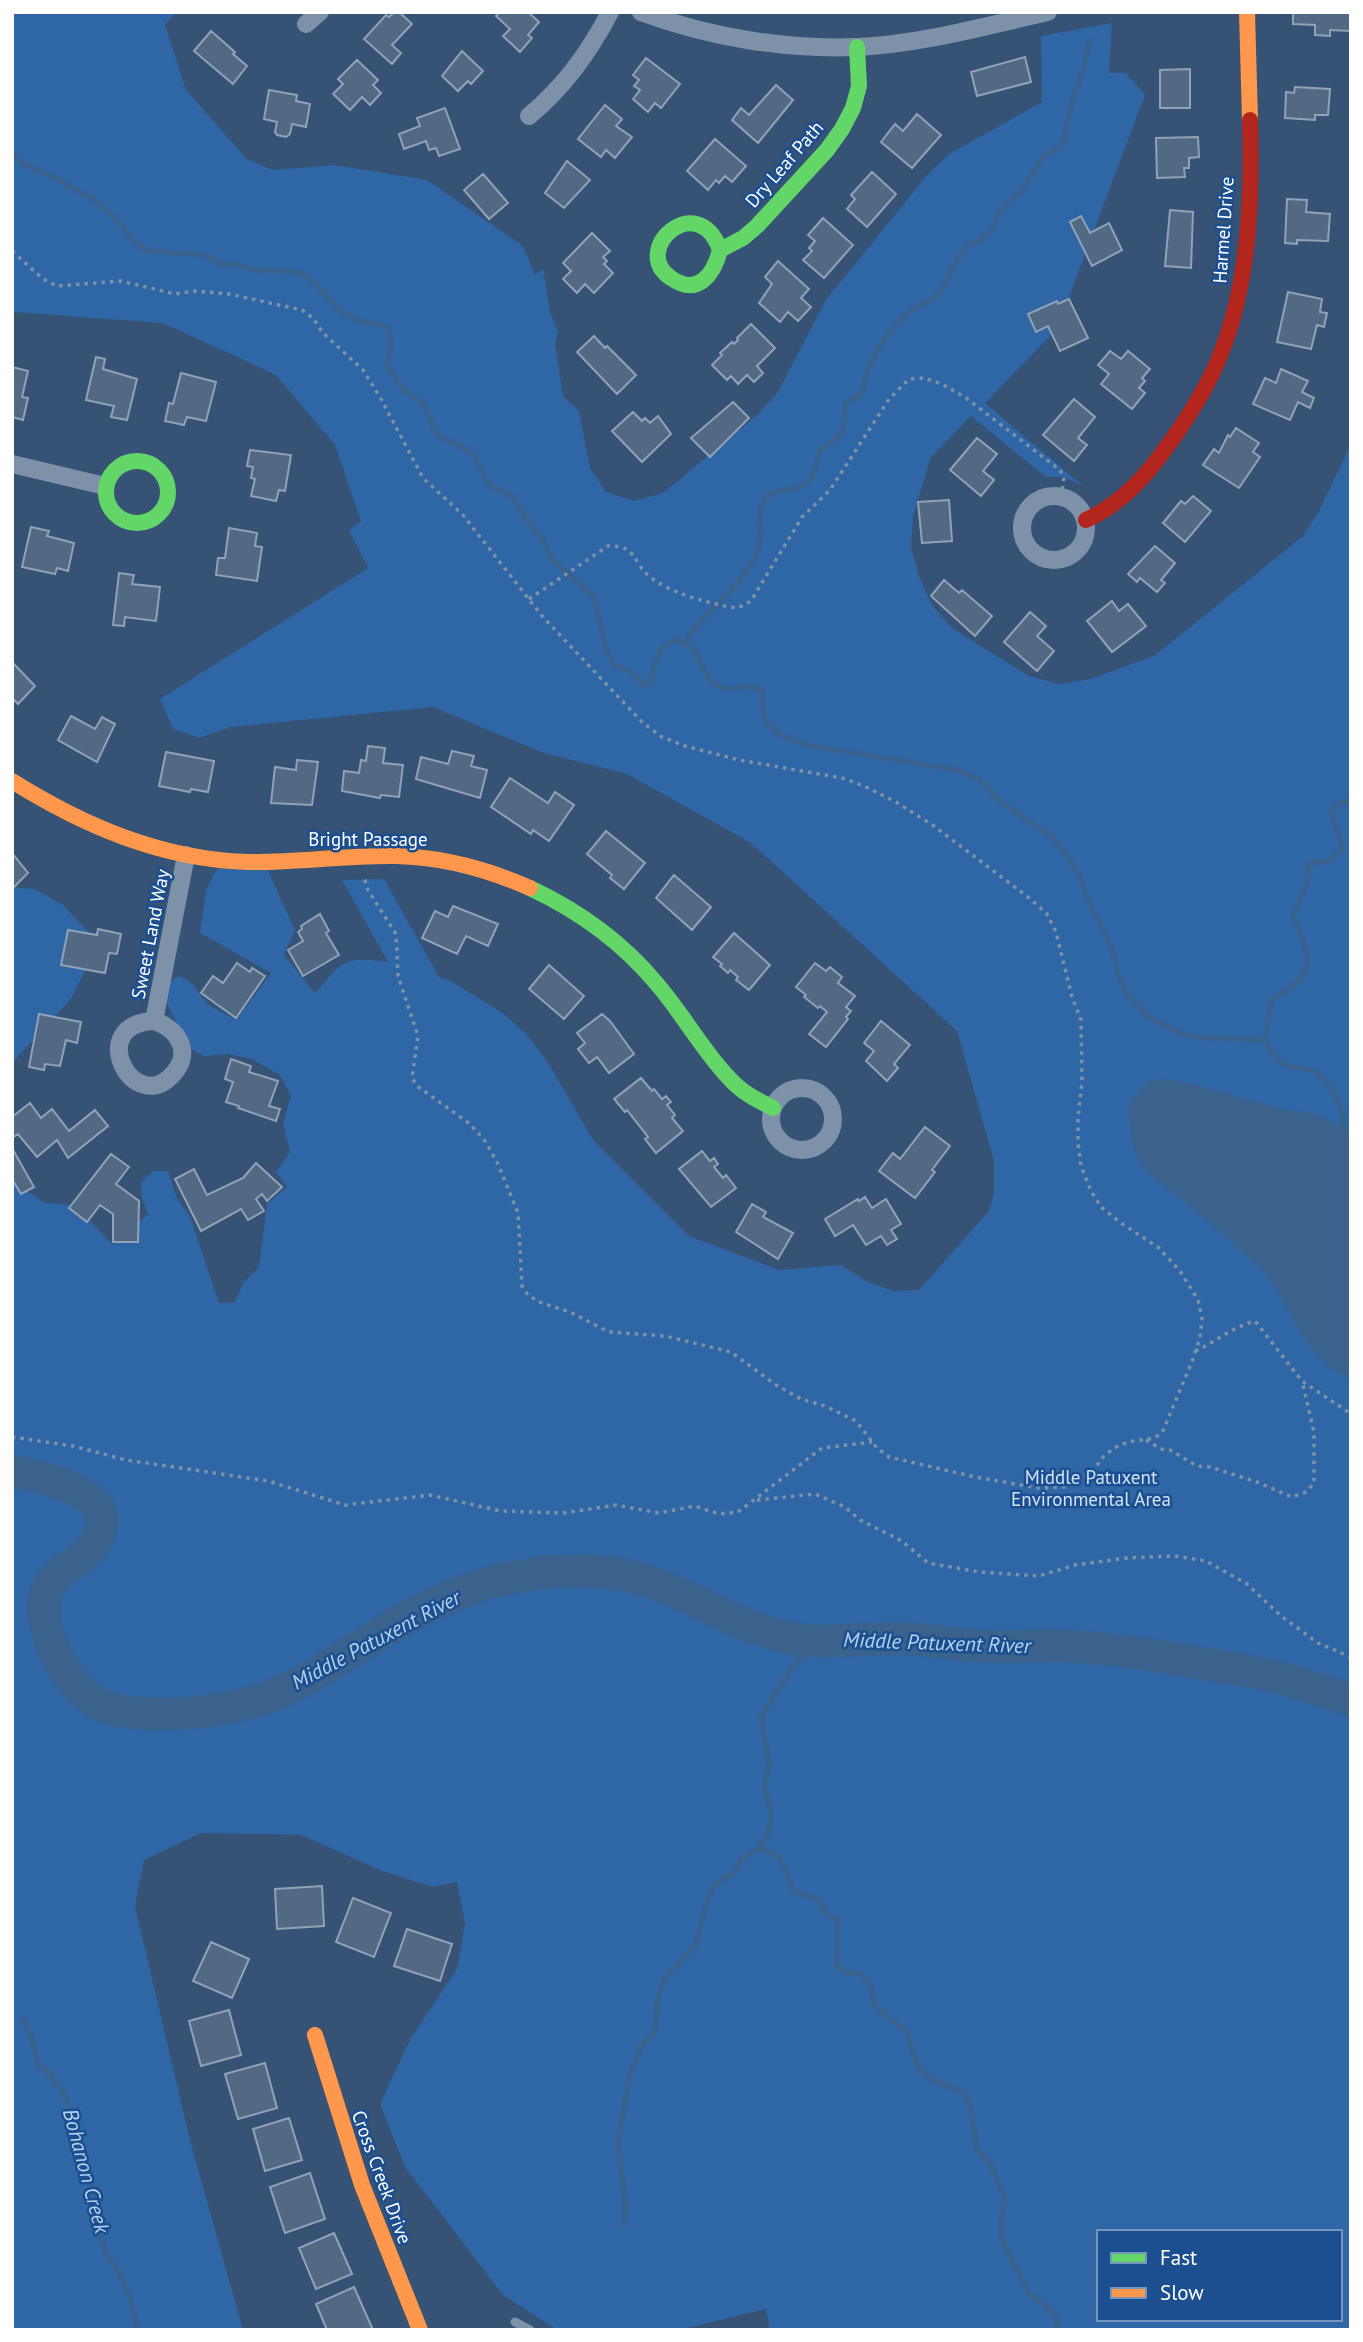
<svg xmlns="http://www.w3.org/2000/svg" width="1363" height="2342" viewBox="0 0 1363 2342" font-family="'PT Sans',sans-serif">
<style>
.green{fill:#2f66a5;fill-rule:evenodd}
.water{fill:#3b618d}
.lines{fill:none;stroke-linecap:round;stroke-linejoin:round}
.stream{stroke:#3b618d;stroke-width:5}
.river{stroke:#3b618d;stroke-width:33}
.building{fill:#526984;stroke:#92a2b6;stroke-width:2}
.path{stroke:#7d92a8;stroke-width:3.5;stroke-dasharray:3.5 5;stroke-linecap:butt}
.lane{stroke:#7d92a8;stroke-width:9}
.street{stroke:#7d92a8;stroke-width:18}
.fast{stroke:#63d668;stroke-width:16}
.slow{stroke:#ff974d;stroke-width:16}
.jam{stroke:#b3261e;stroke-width:16}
.labels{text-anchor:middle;stroke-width:5;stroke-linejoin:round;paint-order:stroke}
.street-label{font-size:19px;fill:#fff;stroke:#1b4f8f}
.park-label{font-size:19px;fill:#cfe3fa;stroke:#1b4f8f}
.water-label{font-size:21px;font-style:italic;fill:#b5d3f5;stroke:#1b4f8f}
</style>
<rect width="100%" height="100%" fill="#365274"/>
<path class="green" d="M 12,12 L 176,12 L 165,25 L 186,90 L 247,159 L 273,170 L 334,165 L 427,180 L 523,246 L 535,275 L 543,268 L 550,312 L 558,332 L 555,344 L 563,396 L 579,411 L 590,468 L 606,492 L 635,501 L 663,493 L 757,415 L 778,392 L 826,300 L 927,175 L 949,154 L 1042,102 L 1041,36 L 1112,23 L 1109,73 L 1126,73 L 1145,95 L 1057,329 L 985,403 L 1083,486 L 1064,477 L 1046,477 L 971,416 L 931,457 L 913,516 L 911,547 L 919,576 L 932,605 L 952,628 L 1029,676 L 1060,684 L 1090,679 L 1154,656 L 1303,536 L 1319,511 L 1351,444 L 1351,2330 L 770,2330 L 766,2309 L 679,2330 L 557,2330 L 503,2295 L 405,2167 L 380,2104 L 411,2038 L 457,1969 L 465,1923 L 457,1882 L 433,1887 L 382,1871 L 301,1835 L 201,1833 L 144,1860 L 135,1906 L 190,2140 L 243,2330 L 12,2330 L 12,1181 L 45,1203 L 75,1205 L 113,1245 L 148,1214 L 142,1198 L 141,1182 L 153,1171 L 168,1171 L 177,1199 L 190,1216 L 219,1303 L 235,1302 L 243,1283 L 259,1267 L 267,1204 L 287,1187 L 276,1172 L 290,1152 L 283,1123 L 291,1096 L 280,1075 L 252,1059 L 228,1054 L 203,1056 L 187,1046 L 164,997 L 168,983 L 179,976 L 192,983 L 207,1004 L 236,1020 L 271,973 L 200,933 L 206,890 L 217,869 L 265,864 L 295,930 L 284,955 L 315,993 C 344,960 342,956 388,962 L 342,880 L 384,879 L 439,977 L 451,981 L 504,1014 L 526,1034 L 547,1061 L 593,1140 L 689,1236 L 779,1270 L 841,1265 L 866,1281 L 893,1291 L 919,1290 L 989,1211 L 994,1193 L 994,1161 L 957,1031 L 751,843 L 627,774 L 544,753 L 433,707 L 230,727 L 199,738 L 173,729 L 160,699 L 368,568 L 349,530 L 361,521 L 335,445 L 276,375 L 163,323 L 12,312 ZM 1099,2232 L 1340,2232 L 1340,2319 L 1099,2319 Z
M 12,887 L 35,889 L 63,905 L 99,943 L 71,999 L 12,1063 Z"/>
<path class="water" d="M 1167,1079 L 1206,1087 L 1281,1109 L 1314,1113 L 1351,1131 L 1351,1378 C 1310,1366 1292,1312 1270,1280 C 1264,1270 1252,1261 1243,1253 C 1213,1224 1180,1199 1148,1173 C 1132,1155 1128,1126 1129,1102 L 1149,1081 Z"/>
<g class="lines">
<path class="stream" d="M 12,154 L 22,163 L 59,180 L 96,201 L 116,219 L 134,241 L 148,251 L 206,255 L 219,264 L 237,264 L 254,270 L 300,272 L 310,279 L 342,312 L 363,322 L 377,324 L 388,328 L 391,344 L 387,368 L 405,390 L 424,405 L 434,429 L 440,436 L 466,449 L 475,457 L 487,481 L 493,487 L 514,497 L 519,509 L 542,538 L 552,560 L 594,597 L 607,653 L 614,665 L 628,670 L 645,685 L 650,683 C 656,662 654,652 674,639 C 706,649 695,668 714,683 C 730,696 745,681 762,690 L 763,711 L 767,724 L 780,734 L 806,745 L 958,770 L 979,779 L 1002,803 L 1052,837 L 1065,852 L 1079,875 L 1088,900 L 1112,948 L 1118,974 L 1126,992 L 1146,1015 L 1184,1035 L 1209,1038 L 1264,1040 C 1270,1048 1276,1060 1285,1065 C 1294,1070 1307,1066 1317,1073 C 1331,1083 1349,1114 1341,1131
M 687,643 L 689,634 C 709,610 747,580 758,551 C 765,534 752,508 769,495 C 777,488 791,491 800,487 C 805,485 809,480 813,477 L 819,452 L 843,432 L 846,402 L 860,396 L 863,392 L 867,370 L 881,344 L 899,321 L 917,307 L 934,298 L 943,287 L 959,257 L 969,244 L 979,241 L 991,231 L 1000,213 L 1013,197 L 1022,191 L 1042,158 L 1056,149 L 1064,139 L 1073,99 L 1085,64 L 1089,40
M 1264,1040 C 1269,1026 1268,1013 1272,999 C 1318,975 1312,961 1293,916 L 1308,880 L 1307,868 L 1314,862 L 1329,861 L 1341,850 C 1342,831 1331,823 1332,810 L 1342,802 L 1351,800
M 759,1848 C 783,1854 785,1869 793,1891 L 817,1899 L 826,1914 L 837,1919 C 839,1936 837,1950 837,1966 L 848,1974 L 858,1972 L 871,1984 L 874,2005 L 907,2032 L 913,2055 L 922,2072 L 933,2080 L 962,2092 L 970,2106 L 977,2150 L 991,2165 L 1005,2197 L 1001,2220 L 1002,2240 L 1029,2293 L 1056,2316 L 1059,2330
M 23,2019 L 33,2041 L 38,2064 L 50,2074 L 61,2089 L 73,2114 L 78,2158 L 90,2179 L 96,2200 L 94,2219 L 107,2255 L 120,2273 L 130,2298 L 138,2330
M 624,2225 L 625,2204 L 618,2142 L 630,2075 L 641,2047 L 655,2031 L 658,1996 L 666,1977 L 696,1945 L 706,1904 L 714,1885 L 735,1872 L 740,1860 L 759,1848 L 768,1835 L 771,1820 L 769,1804 L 764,1791 L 769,1763 L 761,1718 L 781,1684 L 814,1639"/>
<path class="river" d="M 12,1471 C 48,1478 132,1495 91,1548 C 80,1563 59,1568 49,1586 C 36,1608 50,1644 61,1664 C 72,1684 93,1706 116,1710 C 164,1719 234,1712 278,1693 C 306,1682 331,1664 357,1648 C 403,1619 451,1590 505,1579 C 547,1570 594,1567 636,1578 C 689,1592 735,1627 789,1638 C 829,1646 872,1636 912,1639 C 934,1641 956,1644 978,1646 C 1008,1648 1038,1645 1068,1646 C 1120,1649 1172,1658 1223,1667 C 1242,1670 1262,1673 1280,1678 C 1304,1684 1327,1693 1351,1700"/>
</g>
<path class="building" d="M 394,12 L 399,12 L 412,24 L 392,45 L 401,53 L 392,64 L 364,39 L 386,15 L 389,17 Z
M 500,12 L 528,12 L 539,22 L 528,35 L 532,38 L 520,52 L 503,36 L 510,29 L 496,16 Z
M 1293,12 L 1351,12 L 1350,31 L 1330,30 L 1330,36 L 1315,35 L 1315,25 L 1293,24 Z
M 211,31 L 235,52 L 233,54 L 247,66 L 233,84 L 194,51 Z
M 462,51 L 483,71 L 471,84 L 468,81 L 458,91 L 442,76 Z
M 1025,57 L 1031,82 L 977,96 L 971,72 Z
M 646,58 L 680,84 L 661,108 L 655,103 L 648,112 L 633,99 L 640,90 L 634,86 L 639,80 L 633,75 Z
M 357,60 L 378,80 L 373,85 L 381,93 L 370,105 L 362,97 L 350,110 L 333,94 L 343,84 L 338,79 Z
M 1190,69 L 1190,108 L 1160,108 L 1160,70 Z
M 776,85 L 793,100 L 758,143 L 732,120 L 741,108 L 749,115 Z
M 1295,87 L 1330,89 L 1328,115 L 1315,115 L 1315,120 L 1285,118 L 1286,92 L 1294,93 Z
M 269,90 L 297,95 L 296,101 L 310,104 L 306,127 L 292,124 L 290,134 L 286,137 L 277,135 L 275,132 L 277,122 L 264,119 Z
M 605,105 L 622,119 L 616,126 L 632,137 L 615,158 L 606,150 L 601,157 L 578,139 Z
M 445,108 L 460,149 L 439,156 L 436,148 L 429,150 L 426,141 L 404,149 L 399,134 L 420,126 L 417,118 Z
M 917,114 L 941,135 L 912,168 L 881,142 L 895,124 L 903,131 Z
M 1198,137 L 1199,157 L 1189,158 L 1189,168 L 1184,168 L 1185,177 L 1157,178 L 1156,138 Z
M 715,139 L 746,166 L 732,182 L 725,176 L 719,183 L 716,180 L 708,190 L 687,171 Z
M 567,161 L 590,180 L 564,208 L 545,193 Z
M 872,172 L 896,194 L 867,227 L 847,209 L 855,199 L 851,195 Z
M 483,174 L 508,203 L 489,219 L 464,190 Z
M 1287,199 L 1307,200 L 1306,212 L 1330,214 L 1328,241 L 1297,240 L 1297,244 L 1285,243 Z
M 1170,210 L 1193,212 L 1191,268 L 1165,266 Z
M 1081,216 L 1090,233 L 1109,223 L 1122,250 L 1092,266 L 1070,222 Z
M 823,218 L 853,245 L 824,278 L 803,260 L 812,251 L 809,248 L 815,241 L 808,235 Z
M 592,233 L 610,251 L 603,257 L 607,261 L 604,264 L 613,273 L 594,293 L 585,284 L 577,293 L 563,279 L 571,271 L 563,263 Z
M 778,261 L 809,289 L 801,298 L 811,307 L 798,321 L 788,312 L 780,322 L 759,303 L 772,284 L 765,277 Z
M 1288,292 L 1322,299 L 1320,312 L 1327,313 L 1324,327 L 1317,325 L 1311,349 L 1277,342 Z
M 1069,299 L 1088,338 L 1060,351 L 1048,326 L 1036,332 L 1028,314 L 1057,301 L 1058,304 Z
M 751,324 L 775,348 L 757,366 L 763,373 L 754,382 L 747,375 L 738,384 L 731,376 L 727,380 L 712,365 L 722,355 L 720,353 L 732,342 L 734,344 L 738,340 L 737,338 Z
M 594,336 L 605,348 L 607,346 L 636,375 L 617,394 L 577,352 Z
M 1110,351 L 1121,359 L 1128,351 L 1150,369 L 1142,378 L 1145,381 L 1139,388 L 1145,393 L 1132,409 L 1101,384 L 1109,374 L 1098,365 Z
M 96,357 L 105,359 L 103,369 L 137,379 L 127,420 L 111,417 L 114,406 L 86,400 Z
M 12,367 L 28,371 L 22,397 L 28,398 L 23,420 L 12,417 Z
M 1281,369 L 1308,381 L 1302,392 L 1314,398 L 1310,408 L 1298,402 L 1290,420 L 1253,404 L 1265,378 L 1276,383 Z
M 181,373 L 216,382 L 206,421 L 187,417 L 184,425 L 165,421 L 169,403 L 173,404 Z
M 1074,399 L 1095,417 L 1078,438 L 1087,445 L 1074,461 L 1043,435 Z
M 733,402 L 749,418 L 710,457 L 691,438 Z
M 633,412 L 642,421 L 645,418 L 650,423 L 658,416 L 671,434 L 642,462 L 612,431 Z
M 1236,428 L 1259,443 L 1253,452 L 1260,457 L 1239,488 L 1203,465 L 1214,449 L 1219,453 L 1228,435 L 1230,437 Z
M 977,438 L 997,454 L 983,471 L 994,480 L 981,496 L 950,470 Z
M 250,450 L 291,455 L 285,491 L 279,490 L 276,501 L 251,496 L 255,479 L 251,478 L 253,467 L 247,466 Z
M 1193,496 L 1211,511 L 1185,542 L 1163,523 L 1181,501 L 1185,504 Z
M 949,500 L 952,541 L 922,543 L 918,502 Z
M 31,527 L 49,531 L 47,536 L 74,543 L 68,571 L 57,568 L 55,574 L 22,567 Z
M 229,528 L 257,533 L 255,546 L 262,547 L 257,581 L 216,575 L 218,558 L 225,558 Z
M 1155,546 L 1175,563 L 1161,580 L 1165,583 L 1157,592 L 1140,578 L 1137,582 L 1128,574 Z
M 119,573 L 134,575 L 132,584 L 160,587 L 156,621 L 125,617 L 124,626 L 113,625 Z
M 944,580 L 959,593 L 962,590 L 992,616 L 975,636 L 931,596 Z
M 1112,601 L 1119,611 L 1128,604 L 1146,626 L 1112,652 L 1087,621 Z
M 1030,612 L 1046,626 L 1037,636 L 1054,651 L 1037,671 L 1004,642 Z
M 12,662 L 35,686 L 18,704 L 12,698 Z
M 71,716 L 95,729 L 102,717 L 115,724 L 97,762 L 58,740 Z
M 368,746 L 385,748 L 383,763 L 403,765 L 399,797 L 381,795 L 380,798 L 342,791 L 344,771 L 359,773 L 361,760 L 366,761 Z
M 452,751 L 474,756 L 471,766 L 487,770 L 480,798 L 416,779 L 421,757 L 448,764 Z
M 166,752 L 214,761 L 208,792 L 191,789 L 190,792 L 159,786 Z
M 297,760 L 318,762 L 312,805 L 271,803 L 275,767 L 296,770 Z
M 510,778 L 548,803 L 555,792 L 574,805 L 549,841 L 533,830 L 531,834 L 491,807 Z
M 606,831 L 645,863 L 624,889 L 610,878 L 612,875 L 587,854 Z
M 12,853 L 28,873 L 12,889 Z
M 674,875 L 711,907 L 692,930 L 656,898 Z
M 453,906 L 498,924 L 488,946 L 466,936 L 457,954 L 422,938 L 435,911 L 448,917 Z
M 320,914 L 329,931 L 326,933 L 339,955 L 303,976 L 288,950 L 303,941 L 298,932 L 302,929 L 301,926 Z
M 98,929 L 121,934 L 117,954 L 109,953 L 105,973 L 61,965 L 68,930 L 97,935 Z
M 734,933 L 770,965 L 749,990 L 736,980 L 738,977 L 730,970 L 728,973 L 720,966 L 722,964 L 713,957 Z
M 237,963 L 250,972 L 252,968 L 265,976 L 236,1018 L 201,993 L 213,976 L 223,983 Z
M 815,963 L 826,971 L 830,967 L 842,977 L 838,983 L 855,996 L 846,1007 L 851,1011 L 846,1017 L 848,1019 L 826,1047 L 809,1034 L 827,1012 L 820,1006 L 818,1008 L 804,997 L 806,995 L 796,987 Z
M 549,965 L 584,996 L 564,1019 L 529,989 Z
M 39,1014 L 81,1022 L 77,1043 L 66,1040 L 60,1066 L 45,1064 L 44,1070 L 29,1067 Z
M 602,1014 L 610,1021 L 634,1054 L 609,1073 L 597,1057 L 589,1063 L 578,1049 L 585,1043 L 577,1033 Z
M 881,1021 L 910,1045 L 894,1064 L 898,1068 L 887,1081 L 866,1061 L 874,1051 L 864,1043 Z
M 231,1059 L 251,1066 L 249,1072 L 278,1081 L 269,1106 L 280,1109 L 276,1121 L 238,1108 L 239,1106 L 226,1102 L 233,1082 L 225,1079 Z
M 641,1078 L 652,1091 L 654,1089 L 662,1099 L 666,1096 L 671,1102 L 667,1105 L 675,1115 L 672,1118 L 683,1131 L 656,1153 L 645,1139 L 648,1137 L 627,1110 L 625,1112 L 614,1099 Z
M 30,1103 L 41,1118 L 52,1109 L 69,1131 L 95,1110 L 108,1126 L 68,1158 L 57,1140 L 37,1157 L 18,1134 L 12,1138 L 12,1117 Z
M 925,1127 L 950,1146 L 932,1170 L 935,1172 L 915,1198 L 879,1171 L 893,1153 L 900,1159 Z
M 12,1148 L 34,1187 L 21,1194 L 12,1179 Z
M 702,1151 L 710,1161 L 714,1158 L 718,1164 L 714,1167 L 723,1178 L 726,1175 L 736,1188 L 711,1207 L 679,1169 Z
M 111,1154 L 129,1167 L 116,1184 L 139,1201 L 138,1242 L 113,1242 L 113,1214 L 100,1205 L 87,1222 L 69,1208 Z
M 256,1163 L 282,1187 L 267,1201 L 262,1194 L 256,1199 L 264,1211 L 248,1220 L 241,1209 L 201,1231 L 175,1179 L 194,1169 L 207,1195 L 243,1178 Z
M 865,1197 L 872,1208 L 886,1199 L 901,1224 L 891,1230 L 897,1239 L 887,1245 L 881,1236 L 866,1245 L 853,1225 L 835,1236 L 825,1219 L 858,1199 L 859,1201 Z
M 752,1204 L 766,1212 L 763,1217 L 793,1233 L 778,1259 L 736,1232 Z
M 322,1886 L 324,1926 L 277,1929 L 275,1889 Z
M 353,1898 L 391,1913 L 374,1957 L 336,1942 Z
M 407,1929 L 452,1944 L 440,1981 L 394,1966 Z
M 211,1942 L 249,1959 L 232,1998 L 193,1981 Z
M 229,2010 L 241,2055 L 201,2066 L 189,2021 Z
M 265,2063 L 277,2108 L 238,2119 L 225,2074 Z
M 289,2118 L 302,2160 L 265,2171 L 253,2129 Z
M 310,2173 L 325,2219 L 285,2233 L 270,2187 Z
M 334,2233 L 352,2274 L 316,2289 L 299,2248 Z
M 354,2287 L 373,2330 L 327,2330 L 316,2304 Z"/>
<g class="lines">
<path class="path" d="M 12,251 L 43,279 L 57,286 L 121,281 L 175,294 L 195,291 L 229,294 L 302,310 L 313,318 L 322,332 L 363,370 L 380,397 L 423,478 L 463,515 L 542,616 L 643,723 L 662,737 L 685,746 L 739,760 L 842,778 L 864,786 L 896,802 L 934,826 L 1028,897 L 1047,914 L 1056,932 L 1072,997 L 1081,1020 L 1082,1083 L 1078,1117 L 1078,1143 L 1081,1166 L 1091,1191 L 1101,1207 L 1121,1223 L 1159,1248 L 1180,1271 L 1198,1300 L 1202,1318 L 1200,1337 L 1193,1359 L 1163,1431 L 1155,1438 L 1128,1442 L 1114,1448 L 1104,1456 L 1092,1472 L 1065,1487 L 1039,1488 L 975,1477 L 889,1457 L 877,1448 L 856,1421 L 825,1406 L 801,1399 L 776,1385 L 731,1352 L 665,1336 L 609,1332 L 570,1312 L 539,1302 L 528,1295 L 522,1286 L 518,1213 L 498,1164 L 485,1141 L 470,1124 L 417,1086 L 412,1078 L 418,1036 L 398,976 L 396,934 L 368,890 L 364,877
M 529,599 L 608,546 C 638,545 632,563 650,577 C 673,594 702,601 729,607 L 738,608 L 751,601 L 802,517 L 830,490 L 889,399 L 909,379 L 924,378 L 942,384 L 966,398 L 1060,470 L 1064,477 L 1061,496
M 1195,1351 C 1216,1342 1232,1327 1255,1321 L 1302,1381 L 1351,1414
M 12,1437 L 73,1446 L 126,1460 L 268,1481 L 345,1505 L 430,1495 L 501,1511 L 563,1513 L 616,1505 L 659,1513 L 695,1506 L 719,1514 L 738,1512 L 822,1448 L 872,1442
M 1146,1440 L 1161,1449 L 1170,1450 L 1197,1466 L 1210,1467 L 1257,1482 L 1292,1497 L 1306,1492 L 1314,1483 L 1314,1432 L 1302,1381
M 757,1500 L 815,1494 L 845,1507 L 860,1520 L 902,1541 L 928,1563 L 979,1572 L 1039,1576 L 1075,1565 L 1127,1558 L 1175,1556 L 1206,1561 L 1247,1584 L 1281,1616 L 1318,1643 L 1351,1657"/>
<path class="lane" d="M 515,2322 L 530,2330"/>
<path class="street" d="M 641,12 C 708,37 786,50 857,47 C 922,44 985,26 1048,12
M 306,24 L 320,12
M 529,116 C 564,87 589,53 610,12
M 12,464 L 105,486
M1022 528a32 32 0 1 1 64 0a32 32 0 1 1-64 0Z
M 154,1021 C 178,1028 193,1053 173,1074 C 134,1118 84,1024 154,1021 L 186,855
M771 1119a31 31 0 1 1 62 0a31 31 0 1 1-62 0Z"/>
<path class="fast" d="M 720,250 C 714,274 698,297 671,278 C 629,250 698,188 720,250 L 743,238 L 757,226 L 827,150 L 842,129 L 853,108 L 859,86 L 857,47
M106 492a31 31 0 1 1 62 0a31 31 0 1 1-62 0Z
M 530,888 C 579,911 623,943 657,984 C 683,1014 702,1050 729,1078 C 741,1092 757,1100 773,1108"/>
<path class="slow" d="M 1247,12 L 1250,120
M 12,781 C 84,826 161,859 247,862 C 297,863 346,855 396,856 C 443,857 487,869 530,888
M 315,2035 L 362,2185 L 420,2330"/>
<path class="jam" d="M 1086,520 C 1123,503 1148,474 1171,441 C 1191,413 1209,385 1221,353 C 1250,280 1252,197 1250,120"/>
</g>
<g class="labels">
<g class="street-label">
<text transform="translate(784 164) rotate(-49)" y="7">Dry Leaf Path</text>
<text transform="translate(1223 230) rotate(-86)" y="7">Harmel Drive</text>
<text x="368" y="846">Bright Passage</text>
<text transform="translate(150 934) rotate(-79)" y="7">Sweet Land Way</text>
<text transform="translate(382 2177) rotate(70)" y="7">Cross Creek Drive</text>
</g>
<g class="park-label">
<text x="1091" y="1484">Middle Patuxent<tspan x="1091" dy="22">Environmental Area</tspan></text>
</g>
<g class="water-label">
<text transform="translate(376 1640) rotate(-28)" y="7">Middle Patuxent River</text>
<text transform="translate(937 1643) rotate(2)" y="7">Middle Patuxent River</text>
<text transform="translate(86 2171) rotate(75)" y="7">Bohanon Creek</text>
</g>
</g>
<rect width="1363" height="2342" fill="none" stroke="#ffffff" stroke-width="28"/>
<rect x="1097" y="2230" width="245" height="91" fill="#1b4f8f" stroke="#7695bc" stroke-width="2"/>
<rect x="1111" y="2253" width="35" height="10" fill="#63d668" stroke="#7695bc" stroke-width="2"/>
<text x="1160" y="2265" font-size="21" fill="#ffffff">Fast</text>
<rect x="1111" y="2288" width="35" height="10" fill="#ff974d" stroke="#7695bc" stroke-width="2"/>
<text x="1160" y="2300" font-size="21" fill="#ffffff">Slow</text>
</svg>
